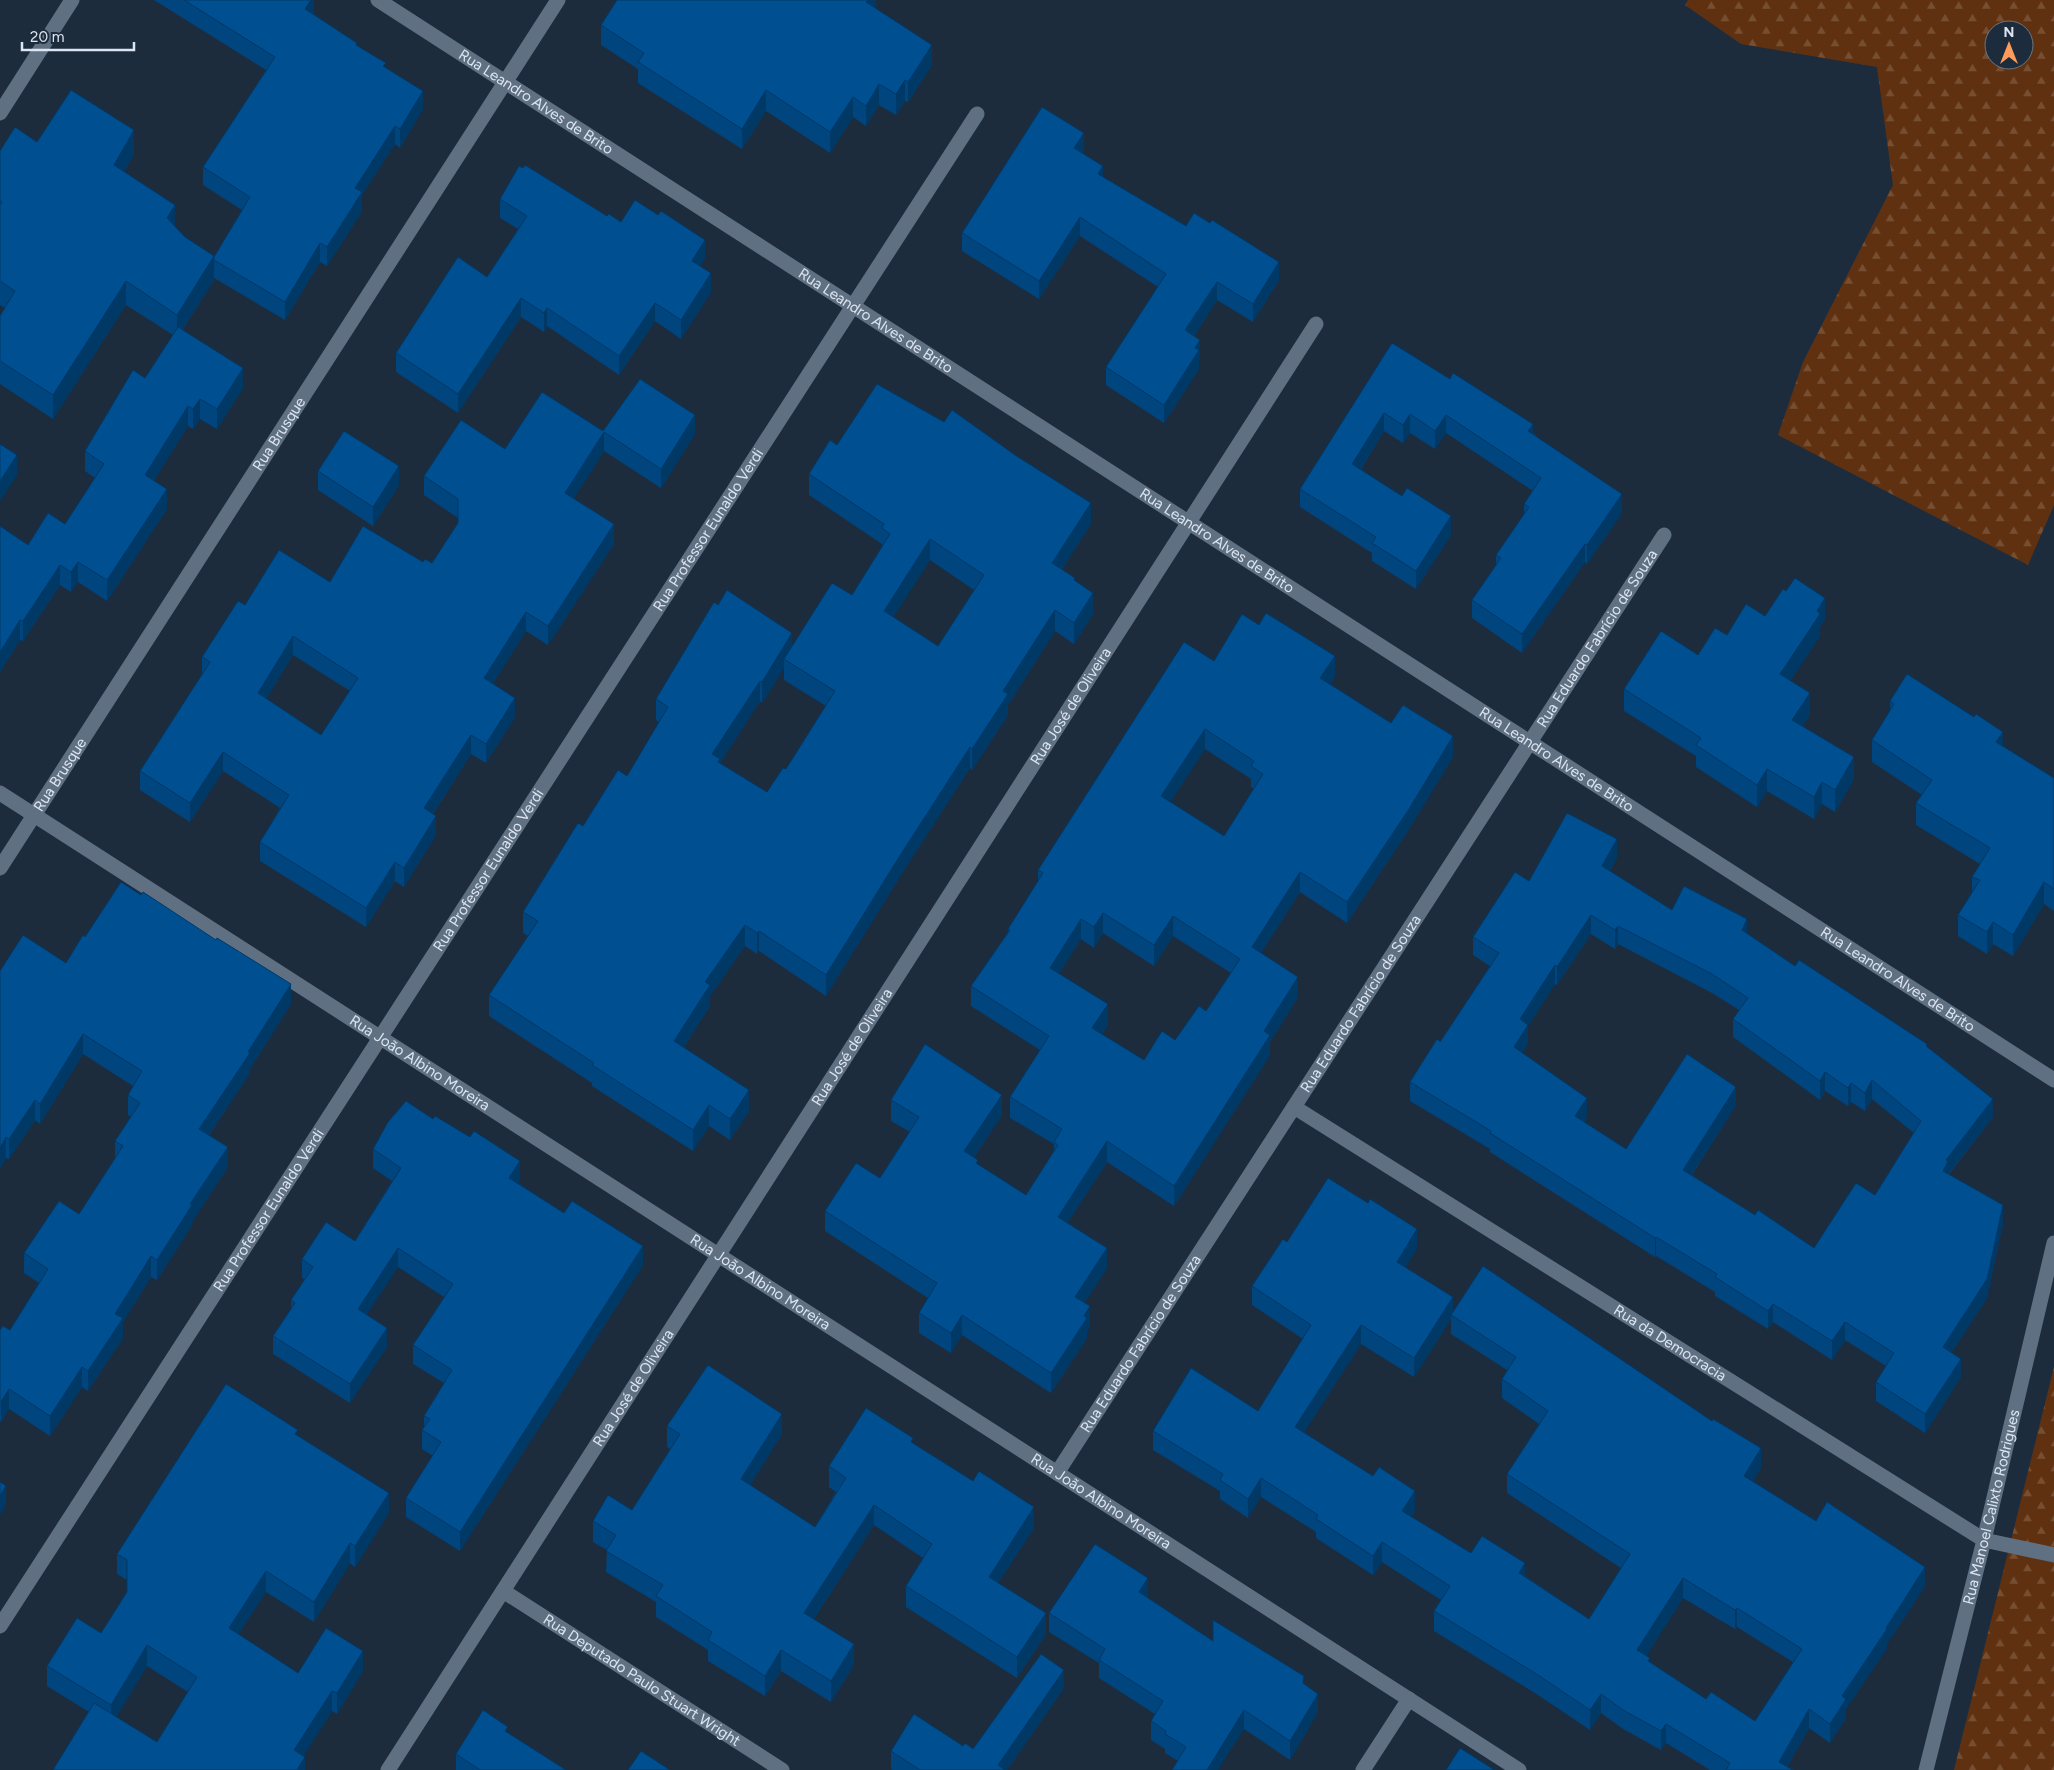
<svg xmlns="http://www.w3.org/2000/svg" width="2054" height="1770" viewBox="0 0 2054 1770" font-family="Figtree,sans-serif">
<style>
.forest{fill:url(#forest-firs);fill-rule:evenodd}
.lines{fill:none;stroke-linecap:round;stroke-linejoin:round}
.minor{stroke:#607083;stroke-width:15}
.wall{fill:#00457d;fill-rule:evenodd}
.shaded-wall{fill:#003866}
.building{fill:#005091;stroke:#003866;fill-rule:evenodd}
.labels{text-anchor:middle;stroke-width:4;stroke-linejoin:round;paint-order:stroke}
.street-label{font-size:15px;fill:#dce5f0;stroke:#1d2c3c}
</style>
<defs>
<pattern id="forest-firs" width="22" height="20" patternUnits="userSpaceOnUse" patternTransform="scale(1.25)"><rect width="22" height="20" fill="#603110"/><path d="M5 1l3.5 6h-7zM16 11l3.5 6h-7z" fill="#764f33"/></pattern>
</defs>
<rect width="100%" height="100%" fill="#1d2c3c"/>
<path class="forest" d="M 1688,0 L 2054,0 L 2054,505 L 2028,565 L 1778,435 L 1803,362 L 1893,185 L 1877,67 L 1741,44 L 1685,5 ZM 1994,30 L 2024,30 L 2024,60 L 1994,60 Z
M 2054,1367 L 2054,1770 L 1954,1770 Z"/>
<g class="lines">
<g class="minor">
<path id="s1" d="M 378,0 L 2054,1080"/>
<path d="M 0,113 L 72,0"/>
<path id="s2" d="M 0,793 L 1519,1770"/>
<path id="s3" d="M 0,868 L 558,0"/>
<path id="s4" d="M 1294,1107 L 1984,1540 L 2054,1555"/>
<path id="s5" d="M 1057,1473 L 1664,535"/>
<path id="s6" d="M 503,1591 L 782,1770"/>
<path id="s7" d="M 0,1626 L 977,114"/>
<path id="s8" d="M 388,1770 L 1316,324"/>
<path d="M 1363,1770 L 1409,1699"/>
<path id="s9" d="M 1926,1770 L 1984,1540 L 2054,1243"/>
</g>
</g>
<path class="wall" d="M 154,0 L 314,0 L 314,14 L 386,68 L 423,109 L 400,148 L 395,144 L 362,195 L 362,211 L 327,266 L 320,262 L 285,320 L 214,278 L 214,280 L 183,329 L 243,388 L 217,429 L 200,419 L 193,429 L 188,426 L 154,480 L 167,509 L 107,601 L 78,582 L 71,592 L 60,585 L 23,641 L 20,640 L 0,672 L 0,526 L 28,545 L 65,524 L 95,478 L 85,471 L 85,451 L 145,378 L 173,335 L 126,305 L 53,419 L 0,384 L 0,316 L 5,308 L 0,305 L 0,151 L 37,142 L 134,154 L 124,172 L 185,237 L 214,257 L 242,210 L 203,185 L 203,167 L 266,70 Z
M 876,0 L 876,9 L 932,65 L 908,102 L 905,101 L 896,115 L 879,105 L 866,126 L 853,117 L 830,153 L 766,111 L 742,149 L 638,83 L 638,69 L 601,45 L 601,25 Z
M 1084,151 L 1083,153 L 1103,177 L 1279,280 L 1253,322 L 1217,300 L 1194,336 L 1200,358 L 1199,360 L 1199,369 L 1164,423 L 1106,385 L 1106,367 L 1158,287 L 1080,236 L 1039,299 L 962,251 L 962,233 Z
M 523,168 L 607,216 L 705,258 L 700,266 L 711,292 L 681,339 L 655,321 L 619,375 L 547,326 L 544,332 L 521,317 L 458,413 L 396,372 L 396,353 L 487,277 L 518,229 L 500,218 L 500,199 Z
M 1392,343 L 1533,433 L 1622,513 L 1587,564 L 1585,562 L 1522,653 L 1472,618 L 1472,600 L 1496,566 L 1496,555 L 1524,515 L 1524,504 L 1533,491 L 1446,433 L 1435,449 L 1410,433 L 1403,443 L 1384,431 L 1361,469 L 1451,535 L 1416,589 L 1372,561 L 1372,553 L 1300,507 L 1300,489 Z
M 603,431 L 695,434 L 661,488 L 604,451 L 574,498 L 614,544 L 548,645 L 526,631 L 493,683 L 515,717 L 486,763 L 471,754 L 433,814 L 436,835 L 404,887 L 395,881 L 366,927 L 260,861 L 260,842 L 280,808 L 223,771 L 190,822 L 140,790 L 140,771 L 202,675 L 202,657 L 245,605 L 330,582 L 423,562 L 432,563 L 458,523 L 458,518 L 424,495 L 424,476 L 505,449 ZM 293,655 L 350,691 L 321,735 L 266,699 Z
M 837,445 L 1091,524 L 1062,569 L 1075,581 L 1093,614 L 1074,644 L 1055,631 L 1008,705 L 1008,715 L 972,770 L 970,768 L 899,878 L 826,996 L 759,951 L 757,954 L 745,946 L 710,996 L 710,1006 L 684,1047 L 749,1111 L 730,1140 L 709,1126 L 693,1151 L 592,1086 L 592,1083 L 489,1016 L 489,995 L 528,936 L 523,933 L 523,912 L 583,826 L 627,776 L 659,722 L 656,720 L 656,699 L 718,605 L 792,646 L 852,595 L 882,547 L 882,544 L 809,495 L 809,474 ZM 930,560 L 974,590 L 938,646 L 893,617 ZM 784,668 L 784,680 L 826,706 L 786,769 L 767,792 L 720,763 L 760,701 L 762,703 Z
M 318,471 L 399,485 L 373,526 L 318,490 Z
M 1765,616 L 1825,619 L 1820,627 L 1820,636 L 1790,681 L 1810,715 L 1802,726 L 1854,779 L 1835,812 L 1822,804 L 1814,819 L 1767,791 L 1757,807 L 1696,767 L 1696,756 L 1624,711 L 1624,689 L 1698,655 L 1727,635 Z
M 1214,661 L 1335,676 L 1330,684 L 1391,723 L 1453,757 L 1409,829 L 1347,923 L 1300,892 L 1261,953 L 1298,997 L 1270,1042 L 1270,1055 L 1174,1206 L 1107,1162 L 1067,1223 L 1107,1268 L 1084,1303 L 1090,1327 L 1087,1331 L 1087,1338 L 1051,1393 L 962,1335 L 951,1353 L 919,1333 L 919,1313 L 928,1298 L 825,1231 L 825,1211 L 880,1178 L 910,1132 L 891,1121 L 891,1100 L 1002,1115 L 974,1157 L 978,1165 L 1026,1195 L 1054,1151 L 1054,1144 L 1010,1118 L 1010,1097 L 1040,1050 L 971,1006 L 971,986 L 1008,932 L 1008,929 L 1038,881 L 1038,870 ZM 1205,749 L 1251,779 L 1251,787 L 1254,789 L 1224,836 L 1170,802 ZM 1103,933 L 1154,966 L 1173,936 L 1231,973 L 1206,1011 L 1175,1040 L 1144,1060 L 1102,1034 L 1108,1025 L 1059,973 L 1081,939 L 1094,948 Z
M 1890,701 L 2003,746 L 2054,778 L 2054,911 L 2044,904 L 2013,956 L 1993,944 L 1987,954 L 1958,936 L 1958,915 L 1972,892 L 1972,877 L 1980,864 L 1916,825 L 1916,803 L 1922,795 L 1872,762 L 1872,740 L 1890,711 Z
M 1617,857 L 1610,871 L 1672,910 L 1747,934 L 1795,966 L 1927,1047 L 1993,1117 L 1949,1174 L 2003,1223 L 1987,1298 L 1951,1353 L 1961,1377 L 1925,1433 L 1876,1401 L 1876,1382 L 1886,1366 L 1845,1340 L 1832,1360 L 1773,1322 L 1768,1329 L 1715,1296 L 1715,1292 L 1656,1256 L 1655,1257 L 1490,1152 L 1490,1149 L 1410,1101 L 1410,1082 L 1440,1042 L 1490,966 L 1473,955 L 1473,937 L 1529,881 ZM 1591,934 L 1615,949 L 1618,944 L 1712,993 L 1739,1010 L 1733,1019 L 1733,1037 L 1820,1100 L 1825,1091 L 1848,1106 L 1851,1102 L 1865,1111 L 1872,1099 L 1914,1133 L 1875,1195 L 1814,1248 L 1755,1215 L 1692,1175 L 1736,1105 L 1626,1149 L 1584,1122 L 1587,1116 L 1522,1053 L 1528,1044 L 1528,1026 L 1555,984 L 1557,985 Z
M 85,937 L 291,1004 L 250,1069 L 250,1073 L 209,1135 L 228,1167 L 192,1222 L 192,1225 L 157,1280 L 151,1277 L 123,1322 L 123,1338 L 88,1391 L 82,1387 L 50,1436 L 9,1409 L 1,1422 L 0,1421 L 0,1330 L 10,1330 L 39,1283 L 24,1273 L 24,1253 L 79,1214 L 115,1159 L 115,1141 L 131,1117 L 128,1115 L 128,1095 L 133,1086 L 83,1054 L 40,1124 L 35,1120 L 9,1159 L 6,1158 L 0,1168 L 0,971 L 66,963 Z
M 373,1149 L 520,1180 L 518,1183 L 643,1265 L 460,1551 L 406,1517 L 406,1498 L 433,1456 L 422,1449 L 422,1430 L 424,1428 L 424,1416 L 444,1383 L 413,1364 L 413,1345 L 444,1297 L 398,1267 L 366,1315 L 387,1347 L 350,1403 L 273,1354 L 273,1336 L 291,1310 L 291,1300 L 305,1280 L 302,1278 L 302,1259 L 355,1241 L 392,1181 L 373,1168 Z
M 1368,1203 L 1417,1248 L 1405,1268 L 1453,1313 L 1761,1468 L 1753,1481 L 1816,1521 L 1925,1586 L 1887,1644 L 1887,1648 L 1846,1709 L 1846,1718 L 1830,1743 L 1809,1728 L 1787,1767 L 1793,1770 L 1710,1770 L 1666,1743 L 1661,1750 L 1623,1729 L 1601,1713 L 1590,1730 L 1538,1695 L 1434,1631 L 1434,1611 L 1441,1600 L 1382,1562 L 1373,1575 L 1316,1538 L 1316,1532 L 1261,1497 L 1248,1518 L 1220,1499 L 1220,1491 L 1153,1450 L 1153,1431 L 1258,1411 L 1303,1339 L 1252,1305 L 1252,1286 L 1287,1242 ZM 1451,1319 L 1451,1334 L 1507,1370 L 1502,1379 L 1502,1398 L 1539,1424 L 1507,1474 L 1507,1493 L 1621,1568 L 1589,1619 L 1525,1576 L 1471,1553 L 1411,1517 L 1415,1510 L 1304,1432 L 1361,1344 L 1414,1377 ZM 1683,1598 L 1735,1629 L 1737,1627 L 1793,1662 L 1755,1721 L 1706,1699 L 1650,1662 L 1646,1656 Z
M 667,1426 L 782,1434 L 750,1485 L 815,1527 L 836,1492 L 829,1487 L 829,1466 L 913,1443 L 1034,1528 L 998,1583 L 1046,1634 L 1017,1678 L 906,1607 L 906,1586 L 923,1558 L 874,1525 L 814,1619 L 854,1665 L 831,1702 L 781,1671 L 765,1696 L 708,1661 L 708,1650 L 656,1617 L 656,1602 L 606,1572 L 607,1550 L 593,1542 L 593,1521 L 632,1510 L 670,1449 L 667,1447 Z
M 298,1436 L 389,1513 L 355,1567 L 350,1563 L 314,1622 L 266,1592 L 238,1634 L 298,1673 L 363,1671 L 337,1714 L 332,1711 L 303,1756 L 305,1770 L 53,1770 L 89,1712 L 47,1686 L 47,1666 L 101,1633 L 127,1592 L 127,1580 L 117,1574 L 117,1554 ZM 147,1666 L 188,1692 L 157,1742 L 116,1717 Z
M 1148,1596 L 1147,1598 L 1213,1641 L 1304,1684 L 1318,1712 L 1290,1760 L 1244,1729 L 1178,1761 L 1165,1753 L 1165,1749 L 1151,1740 L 1151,1721 L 1155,1714 L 1099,1678 L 1099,1663 L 1049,1632 L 1049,1613 Z
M 1064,1688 L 1007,1770 L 892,1770 L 891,1769 L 891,1751 L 963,1746 L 973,1749 Z
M 508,1733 L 566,1770 L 456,1770 L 456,1754 Z"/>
<path class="shaded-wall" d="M 311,0 L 314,0 L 314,13 L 305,27 L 305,9 Z
M 868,0 L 876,0 L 876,8 L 866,23 L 866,2 Z
M 932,45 L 932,65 L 908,102 L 908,82 Z
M 905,80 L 905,101 L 896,115 L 896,94 Z
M 879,84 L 879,105 L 866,126 L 866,106 Z
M 766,90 L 766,111 L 742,149 L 742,129 Z
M 423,91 L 423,109 L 400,148 L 400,129 Z
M 853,97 L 853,117 L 830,153 L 830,132 Z
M 395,126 L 395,144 L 362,195 L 362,211 L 327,266 L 327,247 L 355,188 Z
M 134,130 L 134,154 L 114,189 L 114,165 Z
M 1084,133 L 1084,151 L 1074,166 L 1074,148 Z
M 1103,166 L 1103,184 L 1098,174 Z
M 175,205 L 175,228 L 167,218 Z
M 1080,217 L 1080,236 L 1039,299 L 1039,281 Z
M 705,240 L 705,258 L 692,279 L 692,261 Z
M 320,243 L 320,262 L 285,320 L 285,302 Z
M 214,256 L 214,280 L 177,338 L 177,315 Z
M 1279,262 L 1279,280 L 1253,322 L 1253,304 Z
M 711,273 L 711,292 L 681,339 L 681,320 Z
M 126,281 L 126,305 L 53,419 L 53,395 Z
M 1217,282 L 1217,300 L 1185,349 L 1185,330 Z
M 521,298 L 521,317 L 458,413 L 458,394 Z
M 655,303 L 655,321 L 619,375 L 619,356 Z
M 547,308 L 547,326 L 544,332 L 544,313 Z
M 1200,340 L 1200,358 L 1199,360 L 1199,369 L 1164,423 L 1164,405 Z
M 243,368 L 243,388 L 217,429 L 217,409 Z
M 200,399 L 200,419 L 193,429 L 193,409 Z
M 188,406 L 188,426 L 145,495 L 145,475 Z
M 1384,413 L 1384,431 L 1352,482 L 1352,464 Z
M 1410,414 L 1410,433 L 1403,443 L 1403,425 Z
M 695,415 L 695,434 L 661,488 L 661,469 Z
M 1446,415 L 1446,433 L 1435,449 L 1435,431 Z
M 1533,424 L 1533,443 L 1528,431 Z
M 604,432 L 604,451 L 565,512 L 565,493 Z
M 17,455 L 17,475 L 0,501 L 0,481 Z
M 399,466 L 399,485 L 373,526 L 373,507 Z
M 167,489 L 167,509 L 107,601 L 107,580 Z
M 1622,494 L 1622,513 L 1587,564 L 1587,545 Z
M 1091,503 L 1091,524 L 1052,584 L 1052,563 Z
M 1451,516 L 1451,535 L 1416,589 L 1416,571 Z
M 614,524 L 614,544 L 548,645 L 548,626 Z
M 930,539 L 930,560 L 884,632 L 884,611 Z
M 1585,544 L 1585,562 L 1522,653 L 1522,634 Z
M 78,562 L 78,582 L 71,592 L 71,572 Z
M 60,565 L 60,585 L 23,641 L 23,621 Z
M 1093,593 L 1093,614 L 1074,644 L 1074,623 Z
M 1825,598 L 1825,619 L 1820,627 L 1820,636 L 1780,696 L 1780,674 L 1817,611 Z
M 1055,610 L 1055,631 L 1008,705 L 1008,715 L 972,770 L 972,749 L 1003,691 Z
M 526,612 L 526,631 L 484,697 L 484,678 Z
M 20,620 L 20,640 L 0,672 L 0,652 Z
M 792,633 L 792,654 L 784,659 L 784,668 L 762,703 L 762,682 Z
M 293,636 L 293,655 L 258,712 L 258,693 Z
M 1335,656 L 1335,676 L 1320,699 L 1320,678 Z
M 760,681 L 760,701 L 720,763 L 720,780 L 712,754 Z
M 1810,693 L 1810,715 L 1792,742 L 1792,720 Z
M 515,698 L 515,717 L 486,763 L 486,744 Z
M 1205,729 L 1205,749 L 1161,816 L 1161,796 Z
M 2003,732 L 2003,753 L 1996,742 Z
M 471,735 L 471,754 L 424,827 L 424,808 Z
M 1453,736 L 1453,757 L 1409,829 L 1347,923 L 1347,902 Z
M 970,747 L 970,768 L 899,878 L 826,996 L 826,975 L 899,857 Z
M 223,752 L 223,771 L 190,822 L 190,803 Z
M 1854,757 L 1854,779 L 1835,812 L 1835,790 Z
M 1767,769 L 1767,791 L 1757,807 L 1757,785 Z
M 1822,782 L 1822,804 L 1814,819 L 1814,797 Z
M 436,816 L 436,835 L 404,887 L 404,868 Z
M 1617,839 L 1617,857 L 1602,884 L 1602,866 Z
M 395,862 L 395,881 L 366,927 L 366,908 Z
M 1300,872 L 1300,892 L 1252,967 L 1252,947 Z
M 2044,882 L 2044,904 L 2013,956 L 2013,935 Z
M 1103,913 L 1103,933 L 1094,948 L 1094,927 Z
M 1591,915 L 1591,934 L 1557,985 L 1557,967 Z
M 1173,916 L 1173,936 L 1154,966 L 1154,945 Z
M 1081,919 L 1081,939 L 1050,988 L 1050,968 Z
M 1747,919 L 1747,938 L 1742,930 Z
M 1993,922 L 1993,944 L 1987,954 L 1987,932 Z
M 745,925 L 745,946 L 710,996 L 710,1006 L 674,1062 L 674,1041 L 705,982 Z
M 1618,926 L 1618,944 L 1615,949 L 1615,930 Z
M 759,931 L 759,951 L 757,954 L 757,933 Z
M 1555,965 L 1555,984 L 1528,1026 L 1528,1044 L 1514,1066 L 1514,1047 L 1520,1019 Z
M 1298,977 L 1298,997 L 1270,1042 L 1270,1055 L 1174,1206 L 1174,1186 L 1264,1031 Z
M 291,984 L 291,1004 L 250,1069 L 250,1073 L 199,1149 L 199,1129 Z
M 1108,1004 L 1108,1025 L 1092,1048 L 1092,1028 Z
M 83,1034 L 83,1054 L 40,1124 L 40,1104 Z
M 1825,1072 L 1825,1091 L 1820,1100 L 1820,1081 Z
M 1872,1080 L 1872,1099 L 1865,1111 L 1865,1093 Z
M 1851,1083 L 1851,1102 L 1848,1106 L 1848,1088 Z
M 1736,1087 L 1736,1105 L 1683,1188 L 1683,1170 Z
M 749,1090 L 749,1111 L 730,1140 L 730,1119 Z
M 1002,1095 L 1002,1115 L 964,1171 L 964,1151 Z
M 1587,1098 L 1587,1116 L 1575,1135 L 1575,1116 Z
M 1993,1099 L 1993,1117 L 1948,1174 L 1943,1171 L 1946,1160 Z
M 35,1100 L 35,1120 L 9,1159 L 9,1139 Z
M 709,1105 L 709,1126 L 693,1151 L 693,1130 Z
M 6,1137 L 6,1158 L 0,1168 L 0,1148 Z
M 1107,1141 L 1107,1162 L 1058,1238 L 1058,1217 Z
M 228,1147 L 228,1167 L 192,1222 L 192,1225 L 157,1280 L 157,1260 L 190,1204 Z
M 520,1161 L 520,1180 L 509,1196 L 509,1178 Z
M 2003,1205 L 2003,1223 L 1987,1298 L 1943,1366 L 1943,1347 Z
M 1417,1229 L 1417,1248 L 1397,1282 L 1397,1262 Z
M 1656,1237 L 1656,1256 L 1655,1257 L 1655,1238 Z
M 643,1246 L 643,1265 L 460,1551 L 460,1532 Z
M 398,1248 L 398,1267 L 358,1328 L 358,1309 Z
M 1107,1248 L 1107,1268 L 1075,1318 L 1075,1297 Z
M 151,1256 L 151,1277 L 123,1322 L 123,1338 L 88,1391 L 88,1371 L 115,1314 Z
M 1453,1297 L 1453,1316 L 1451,1315 L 1451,1319 L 1414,1377 L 1414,1358 Z
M 1773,1304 L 1773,1322 L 1768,1329 L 1768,1311 Z
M 1090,1306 L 1090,1327 L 1087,1331 L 1087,1338 L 1051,1393 L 1051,1373 Z
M 962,1315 L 962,1335 L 951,1353 L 951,1333 Z
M 1845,1322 L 1845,1340 L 1832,1360 L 1832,1341 Z
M 1361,1325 L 1361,1344 L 1295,1446 L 1295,1427 Z
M 387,1328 L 387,1347 L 350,1403 L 350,1384 Z
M 1961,1359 L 1961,1377 L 1925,1433 L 1925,1414 Z
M 82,1367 L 82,1387 L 50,1436 L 50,1416 Z
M 9,1389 L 9,1409 L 1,1422 L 1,1402 Z
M 782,1414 L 782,1434 L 741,1500 L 741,1479 Z
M 1761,1448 L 1761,1468 L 1744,1495 L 1744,1476 Z
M 1261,1478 L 1261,1497 L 1248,1518 L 1248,1499 Z
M 6,1486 L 6,1505 L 0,1515 L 0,1496 Z
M 1415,1491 L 1415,1510 L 1402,1530 L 1402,1511 Z
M 389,1493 L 389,1513 L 355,1567 L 355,1546 Z
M 874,1505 L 874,1525 L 804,1634 L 804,1613 Z
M 1034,1507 L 1034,1528 L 989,1597 L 989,1577 Z
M 1382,1542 L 1382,1562 L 1373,1575 L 1373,1556 Z
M 350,1543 L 350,1563 L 314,1622 L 314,1602 Z
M 1525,1563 L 1525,1582 L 1519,1573 Z
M 1925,1567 L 1925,1586 L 1887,1644 L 1887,1648 L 1846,1709 L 1846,1718 L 1830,1743 L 1830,1724 L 1842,1696 Z
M 266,1571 L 266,1592 L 229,1649 L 229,1628 Z
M 1148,1578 L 1148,1596 L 1139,1611 L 1139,1592 Z
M 1683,1578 L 1683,1598 L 1637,1670 L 1637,1650 Z
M 1737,1608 L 1737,1627 L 1735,1629 L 1735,1610 Z
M 1046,1613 L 1046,1634 L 1017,1678 L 1017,1657 Z
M 854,1644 L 854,1665 L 831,1702 L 831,1681 Z
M 147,1645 L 147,1666 L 111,1726 L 111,1705 Z
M 781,1650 L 781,1671 L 765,1696 L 765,1676 Z
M 363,1651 L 363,1671 L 337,1714 L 337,1693 Z
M 1064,1670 L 1064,1688 L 1007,1770 L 998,1770 L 998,1765 Z
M 332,1691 L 332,1711 L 295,1770 L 294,1750 Z
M 1318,1694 L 1318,1712 L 1290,1760 L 1290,1741 Z
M 1601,1694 L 1601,1713 L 1590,1730 L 1590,1710 Z
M 1809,1709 L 1809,1728 L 1785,1770 L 1779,1762 Z
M 1244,1710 L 1244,1729 L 1218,1770 L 1207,1770 Z
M 1666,1724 L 1666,1743 L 1661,1750 L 1661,1731 Z
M 305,1757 L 305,1770 L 297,1770 Z"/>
<path class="building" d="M 184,0 L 311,0 L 305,9 L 357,43 L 356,45 L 386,63 L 383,66 L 423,91 L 400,129 L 395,126 L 355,188 L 362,192 L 327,247 L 320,243 L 285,302 L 214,260 L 214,257 L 250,197 L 203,167 L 275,57 Z
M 617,0 L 868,0 L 866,2 L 932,45 L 908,82 L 905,80 L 896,94 L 879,84 L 866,106 L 853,97 L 830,132 L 766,90 L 742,129 L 638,62 L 644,53 L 601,25 Z
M 71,90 L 134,130 L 114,165 L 175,205 L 167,218 L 185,237 L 214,256 L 177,315 L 126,281 L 53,395 L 0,361 L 0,316 L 15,291 L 0,281 L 0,205 L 2,202 L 0,200 L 0,151 L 15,127 L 37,142 Z
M 1042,107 L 1084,133 L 1074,148 L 1103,166 L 1098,174 L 1186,226 L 1194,213 L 1210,223 L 1212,220 L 1279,262 L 1253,304 L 1217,282 L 1185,330 L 1200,340 L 1195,348 L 1199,350 L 1164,405 L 1106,367 L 1166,274 L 1080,217 L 1039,281 L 962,233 Z
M 525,165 L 607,216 L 609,214 L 621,222 L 635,200 L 658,215 L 661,211 L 705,240 L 692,261 L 711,273 L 681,320 L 655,303 L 619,356 L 547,308 L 544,313 L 521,298 L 458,394 L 396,353 L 458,257 L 487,277 L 527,216 L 500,199 L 519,166 L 523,168 Z
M 178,327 L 243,368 L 217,409 L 200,399 L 193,409 L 188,406 L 145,475 L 167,489 L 107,580 L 78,562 L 71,572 L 60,565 L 23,621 L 20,620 L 0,652 L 0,526 L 28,545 L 48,513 L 65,524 L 104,464 L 85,451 L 133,370 L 145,378 Z
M 1392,343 L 1450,379 L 1453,373 L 1533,424 L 1528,431 L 1622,494 L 1587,545 L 1585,544 L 1522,634 L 1472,600 L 1501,558 L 1496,555 L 1529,507 L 1524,504 L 1541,478 L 1446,415 L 1435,431 L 1410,414 L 1403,425 L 1384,413 L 1352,464 L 1402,496 L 1407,488 L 1451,516 L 1416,571 L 1372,543 L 1376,537 L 1300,489 Z
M 640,379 L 695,415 L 661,469 L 604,432 L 565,493 L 614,524 L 548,626 L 526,612 L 484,678 L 515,698 L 486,744 L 471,735 L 424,808 L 436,816 L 404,868 L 395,862 L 366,908 L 260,842 L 289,795 L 223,752 L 190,803 L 140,771 L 210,662 L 202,657 L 238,601 L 245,605 L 279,550 L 330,582 L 363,526 L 423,562 L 425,559 L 432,563 L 458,523 L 458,499 L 424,476 L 461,420 L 505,449 L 542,392 L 603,431 ZM 293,636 L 358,678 L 321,735 L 258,693 Z
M 877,384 L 944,422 L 952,410 L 1015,455 L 1091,503 L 1052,563 L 1075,578 L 1074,580 L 1093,593 L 1074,623 L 1055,610 L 1003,691 L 1008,694 L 972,749 L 970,747 L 899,857 L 826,975 L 759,931 L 757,933 L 745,925 L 705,982 L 710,985 L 674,1041 L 749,1090 L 730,1119 L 709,1105 L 693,1130 L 592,1065 L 594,1063 L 489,995 L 538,921 L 523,912 L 578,823 L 583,826 L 618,770 L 627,776 L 668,707 L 656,699 L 714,602 L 718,605 L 727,590 L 792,633 L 762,682 L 760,681 L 712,754 L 720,759 L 718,762 L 767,792 L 783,768 L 786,769 L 835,691 L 784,659 L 832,583 L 852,595 L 890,534 L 882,528 L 884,524 L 809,474 L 830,440 L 837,445 ZM 930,539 L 984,575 L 938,646 L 884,611 Z
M 344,431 L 399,466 L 373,507 L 318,471 Z
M 0,444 L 17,455 L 0,481 Z
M 1795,578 L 1825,598 L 1817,611 L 1820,614 L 1780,674 L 1810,693 L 1792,720 L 1854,757 L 1835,790 L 1822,782 L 1814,797 L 1767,769 L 1757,785 L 1696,745 L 1701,738 L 1624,689 L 1661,631 L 1698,655 L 1715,628 L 1727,635 L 1746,604 L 1765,616 L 1783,589 L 1786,591 Z
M 1266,613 L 1335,656 L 1320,678 L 1391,723 L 1403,705 L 1453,736 L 1409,809 L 1347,902 L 1300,872 L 1252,947 L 1298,977 L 1264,1031 L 1270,1035 L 1174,1186 L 1107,1141 L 1058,1217 L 1107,1248 L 1075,1297 L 1090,1306 L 1084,1316 L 1087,1318 L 1051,1373 L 962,1315 L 951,1333 L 919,1313 L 937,1283 L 825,1211 L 856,1163 L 880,1178 L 919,1117 L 891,1100 L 925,1044 L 1002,1095 L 964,1151 L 978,1160 L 976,1163 L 1026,1195 L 1058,1145 L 1054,1142 L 1062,1129 L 1010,1097 L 1049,1036 L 971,986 L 1010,930 L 1008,929 L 1043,873 L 1038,870 L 1184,642 L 1214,661 L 1242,614 L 1259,625 ZM 1205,729 L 1254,761 L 1251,766 L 1263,774 L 1224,836 L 1161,796 ZM 1103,913 L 1154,945 L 1173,916 L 1240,959 L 1206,1011 L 1199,1006 L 1175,1040 L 1162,1031 L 1144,1060 L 1092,1028 L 1108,1004 L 1050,968 L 1081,919 L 1094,927 Z
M 1907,674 L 1974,717 L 1976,714 L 2003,732 L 1996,742 L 2054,778 L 2054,889 L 2044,882 L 2013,935 L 1993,922 L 1987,932 L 1958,915 L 1980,880 L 1972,877 L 1990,848 L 1916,803 L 1932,780 L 1872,740 L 1894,704 L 1890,701 Z
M 1567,813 L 1617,839 L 1602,866 L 1672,910 L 1684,886 L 1747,919 L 1742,930 L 1795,966 L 1799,960 L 1927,1044 L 1926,1046 L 1993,1099 L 1946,1160 L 1948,1161 L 1943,1171 L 2003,1205 L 1987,1279 L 1943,1347 L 1961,1359 L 1925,1414 L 1876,1382 L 1894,1353 L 1845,1322 L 1832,1341 L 1773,1304 L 1768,1311 L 1715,1277 L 1717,1274 L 1656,1237 L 1655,1238 L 1490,1133 L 1491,1131 L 1410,1082 L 1437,1039 L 1440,1042 L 1499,953 L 1473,937 L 1515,872 L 1529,881 ZM 1591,915 L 1615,930 L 1618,926 L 1712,974 L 1748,998 L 1733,1019 L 1820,1081 L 1825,1072 L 1848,1088 L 1851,1083 L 1865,1093 L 1872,1080 L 1921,1121 L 1875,1195 L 1856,1183 L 1814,1248 L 1758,1210 L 1755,1215 L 1683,1170 L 1736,1087 L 1687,1054 L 1626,1149 L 1575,1116 L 1587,1098 L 1514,1047 L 1528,1025 L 1520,1019 L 1555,965 L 1557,967 Z
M 121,882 L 141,895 L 143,892 L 216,940 L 217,938 L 291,984 L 248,1052 L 250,1053 L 199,1129 L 228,1147 L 190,1204 L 192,1205 L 157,1260 L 151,1256 L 115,1314 L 123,1318 L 88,1371 L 82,1367 L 50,1416 L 9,1389 L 1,1402 L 0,1401 L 0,1330 L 3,1326 L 10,1330 L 48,1269 L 24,1253 L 59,1201 L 79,1214 L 123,1146 L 115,1141 L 140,1103 L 128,1095 L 142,1071 L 83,1034 L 40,1104 L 35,1100 L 9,1139 L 6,1137 L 0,1148 L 0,971 L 23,935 L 66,963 L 83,935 L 85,937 Z
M 406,1101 L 433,1119 L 435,1116 L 470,1137 L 474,1131 L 520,1161 L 509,1178 L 564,1213 L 572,1201 L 643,1246 L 460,1532 L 406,1498 L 441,1442 L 422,1430 L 430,1419 L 424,1416 L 452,1370 L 413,1345 L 453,1284 L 398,1248 L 358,1309 L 387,1328 L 350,1384 L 273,1336 L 295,1303 L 291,1300 L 313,1267 L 302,1259 L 326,1222 L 355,1241 L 401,1168 L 373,1149 L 388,1122 Z
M 1328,1178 L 1368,1203 L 1370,1199 L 1417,1229 L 1397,1262 L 1453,1297 L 1414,1358 L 1361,1325 L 1295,1427 L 1373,1476 L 1379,1467 L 1415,1491 L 1402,1511 L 1471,1553 L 1482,1536 L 1525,1563 L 1519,1573 L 1589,1619 L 1630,1554 L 1507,1474 L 1548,1411 L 1502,1379 L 1516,1357 L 1451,1315 L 1483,1266 L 1712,1421 L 1713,1419 L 1761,1448 L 1744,1476 L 1816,1521 L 1827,1502 L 1925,1567 L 1886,1628 L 1887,1629 L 1842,1696 L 1846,1699 L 1830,1724 L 1809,1709 L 1779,1762 L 1793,1770 L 1726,1770 L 1730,1763 L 1666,1724 L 1661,1731 L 1623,1710 L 1601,1694 L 1590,1710 L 1538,1675 L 1434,1611 L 1450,1586 L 1382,1542 L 1373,1556 L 1316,1519 L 1318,1515 L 1261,1478 L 1248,1499 L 1220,1480 L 1223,1474 L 1153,1431 L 1191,1368 L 1258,1411 L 1311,1325 L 1252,1286 L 1283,1239 L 1287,1242 ZM 1683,1578 L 1735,1610 L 1737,1608 L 1802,1649 L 1755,1721 L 1711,1692 L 1706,1699 L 1648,1661 L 1650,1658 L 1637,1650 Z
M 708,1365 L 782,1414 L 741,1479 L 815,1527 L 846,1478 L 829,1466 L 866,1408 L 913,1438 L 911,1442 L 973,1481 L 979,1471 L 1034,1507 L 989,1577 L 1046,1613 L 1017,1657 L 906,1586 L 932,1544 L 874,1505 L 804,1613 L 854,1644 L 831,1681 L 781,1650 L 765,1676 L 708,1640 L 712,1632 L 656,1596 L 663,1585 L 606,1551 L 616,1535 L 593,1521 L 608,1495 L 632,1510 L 680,1434 L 667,1426 Z
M 226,1384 L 298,1430 L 295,1434 L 389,1493 L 355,1546 L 350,1543 L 314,1602 L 266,1571 L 229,1628 L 298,1673 L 326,1628 L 363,1651 L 337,1693 L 332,1691 L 294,1750 L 305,1757 L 297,1770 L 53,1770 L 94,1703 L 157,1742 L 197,1677 L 147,1645 L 111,1705 L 47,1666 L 77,1618 L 101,1633 L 127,1592 L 127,1560 L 117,1554 Z
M 0,1482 L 6,1486 L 0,1496 Z
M 1095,1544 L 1148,1578 L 1139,1592 L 1213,1641 L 1213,1620 L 1304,1676 L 1303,1683 L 1318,1694 L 1290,1741 L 1244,1710 L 1207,1770 L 1172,1770 L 1186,1747 L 1165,1734 L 1166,1731 L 1151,1721 L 1163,1701 L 1099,1660 L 1105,1649 L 1049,1613 Z
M 1041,1654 L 1064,1670 L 998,1765 L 1005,1770 L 920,1770 L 891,1751 L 914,1714 L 963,1746 L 965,1743 L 973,1749 Z
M 483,1710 L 508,1727 L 505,1731 L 566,1770 L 480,1770 L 456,1754 Z
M 1460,1748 L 1493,1769 L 1492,1770 L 1446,1770 Z
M 641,1751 L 670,1770 L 628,1770 Z"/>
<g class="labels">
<g class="street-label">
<text dy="5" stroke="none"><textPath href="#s1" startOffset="188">Rua Leandro Alves de Brito</textPath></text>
<text dy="5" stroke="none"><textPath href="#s1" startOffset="592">Rua Leandro Alves de Brito</textPath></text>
<text dy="5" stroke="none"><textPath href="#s3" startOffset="516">Rua Brusque</textPath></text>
<text dy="5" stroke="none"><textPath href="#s7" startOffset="1305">Rua Professor Eunaldo Verdi</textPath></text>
<text dy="5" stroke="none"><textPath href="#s1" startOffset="998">Rua Leandro Alves de Brito</textPath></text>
<text dy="5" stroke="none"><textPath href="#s5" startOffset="994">Rua Eduardo Fabrício de Souza</textPath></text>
<text dy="5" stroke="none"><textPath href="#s8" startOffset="1264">Rua José de Oliveira</textPath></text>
<text dy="5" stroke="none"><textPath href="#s1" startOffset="1402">Rua Leandro Alves de Brito</textPath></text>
<text dy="5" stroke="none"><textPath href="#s3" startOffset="111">Rua Brusque</textPath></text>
<text dy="5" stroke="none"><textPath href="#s7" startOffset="900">Rua Professor Eunaldo Verdi</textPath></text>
<text dy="5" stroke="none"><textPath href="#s1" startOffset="1808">Rua Leandro Alves de Brito</textPath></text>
<text dy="5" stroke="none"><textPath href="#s5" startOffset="559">Rua Eduardo Fabrício de Souza</textPath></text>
<text dy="5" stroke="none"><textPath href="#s8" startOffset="859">Rua José de Oliveira</textPath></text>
<text dy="5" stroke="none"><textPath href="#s2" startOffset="499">Rua João Albino Moreira</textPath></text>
<text dy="5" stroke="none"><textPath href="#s7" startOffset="495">Rua Professor Eunaldo Verdi</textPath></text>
<text dy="5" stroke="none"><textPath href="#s2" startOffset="904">Rua João Albino Moreira</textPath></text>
<text dy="5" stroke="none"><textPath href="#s4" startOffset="444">Rua da Democracia</textPath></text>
<text dy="5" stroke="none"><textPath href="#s5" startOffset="154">Rua Eduardo Fabrício de Souza</textPath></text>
<text dy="5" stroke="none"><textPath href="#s8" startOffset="454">Rua José de Oliveira</textPath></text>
<text dy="5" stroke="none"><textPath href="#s2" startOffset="1309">Rua João Albino Moreira</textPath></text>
<text dy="5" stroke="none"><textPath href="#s9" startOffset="271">Rua Manoel Calixto Rodrigues</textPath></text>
<text dy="5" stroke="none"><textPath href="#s6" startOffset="165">Rua Deputado Paulo Stuart Wright</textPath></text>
</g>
</g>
<g transform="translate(2009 45)"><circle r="24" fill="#1d2c3c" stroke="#697684"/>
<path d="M0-4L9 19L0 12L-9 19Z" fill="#ff9b5a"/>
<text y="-8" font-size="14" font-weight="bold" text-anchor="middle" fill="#dce5f0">N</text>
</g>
<path d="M22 42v8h112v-8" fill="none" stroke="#dce5f0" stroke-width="2.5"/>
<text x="30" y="42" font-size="15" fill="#dce5f0" stroke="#1d2c3c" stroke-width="4" paint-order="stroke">20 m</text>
</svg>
